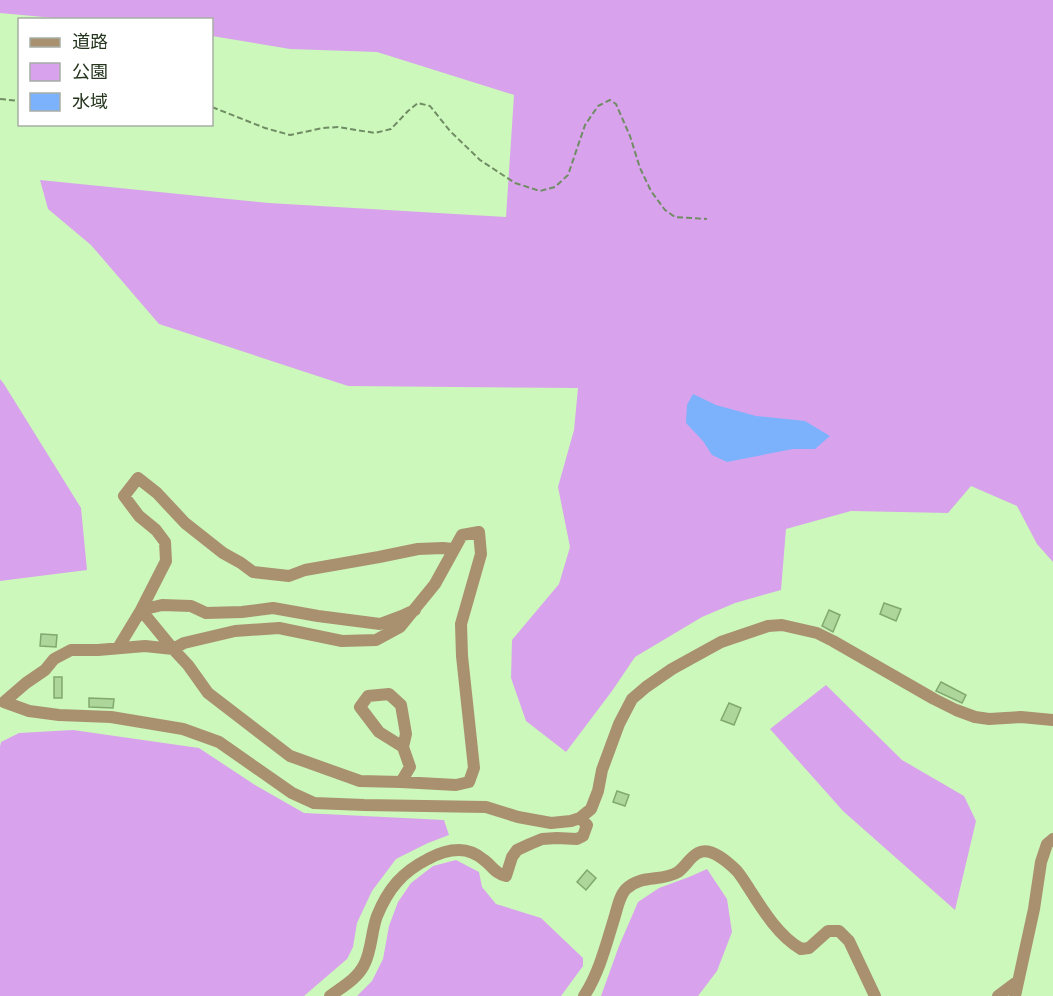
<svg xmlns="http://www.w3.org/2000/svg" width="1053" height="996" viewBox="0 0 1053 996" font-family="Barlow,'Noto Sans JP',sans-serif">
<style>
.green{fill:#d8a3ec}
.water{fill:#7cb2fc}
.building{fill:#add69a;stroke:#81a96f;stroke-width:1.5}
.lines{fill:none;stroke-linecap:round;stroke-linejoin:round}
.path{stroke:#708c64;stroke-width:2;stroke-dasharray:6 3;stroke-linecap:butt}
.minor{stroke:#a99170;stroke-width:12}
</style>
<rect width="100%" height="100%" fill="#cdf8bb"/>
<path class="green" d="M 0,0 L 1053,0 L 1053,562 L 1037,544 L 1017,506 L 971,486 L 948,513 L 851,511 L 786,529 L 781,590 L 735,603 L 702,617 L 635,657 L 612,691 L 566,752 L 526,721 L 511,678 L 512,640 L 559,584 L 570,547 L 558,487 L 574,430 L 578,388 L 348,386 L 159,324 L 91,245 L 48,209 L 40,180 L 269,203 L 506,217 L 514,95 L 377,52 L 290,49 L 212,36 L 212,20 L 65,19 L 0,13 Z
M 0,379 L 4,384 L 81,508 L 87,570 L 0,581 Z
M 826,685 L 902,760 L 964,796 L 976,821 L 955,910 L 843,811 L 770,729 Z
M 73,730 L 199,748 L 255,785 L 304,813 L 444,820 L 449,835 L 428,843 L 396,859 L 372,891 L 357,923 L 353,947 L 347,959 L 304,996 L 0,996 L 0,747 L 1,742 L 19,733 Z
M 456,860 L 479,872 L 482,887 L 496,904 L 541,918 L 583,958 L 583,966 L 561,996 L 357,996 L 372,981 L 383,959 L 389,926 L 398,902 L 411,883 L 433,866 Z
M 707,869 L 727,899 L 732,932 L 717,971 L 698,996 L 601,996 L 619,946 L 638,902 L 659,888 L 689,877 Z"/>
<path class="water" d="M 693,394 L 716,405 L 756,416 L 805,421 L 830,436 L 815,449 L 793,449 L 727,462 L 712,455 L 703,441 L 686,423 L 687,405 Z"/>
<path class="building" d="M 884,603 L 901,609 L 896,621 L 880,614 Z
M 829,610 L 840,615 L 833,632 L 822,626 Z
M 41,634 L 57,635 L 56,647 L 40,646 Z
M 54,677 L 62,677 L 62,698 L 54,698 Z
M 941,682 L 966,695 L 962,703 L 936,691 Z
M 89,698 L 114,699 L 113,708 L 89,707 Z
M 729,703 L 741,708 L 734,725 L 721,720 Z
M 617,791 L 629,795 L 625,806 L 613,802 Z
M 587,870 L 596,878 L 586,890 L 577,882 Z"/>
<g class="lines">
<path class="path" d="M 0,99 L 20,101
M 212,107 L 265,128 L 290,135 L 323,128 L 338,127 L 375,133 L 391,129 L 408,111 L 418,103 L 430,106 L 450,131 L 480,160 L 515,183 L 540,191 L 555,187 L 568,175 L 585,125 L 598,106 L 610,100 L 616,104 L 630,136 L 640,168 L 651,191 L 665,210 L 675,217 L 707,219"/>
<path class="minor" d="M 118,648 L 141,610 L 166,561 L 165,542 L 156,530 L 139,516 L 124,496 L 138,478 L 157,493 L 185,523 L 223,553 L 241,563 L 253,572 L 289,576 L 305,570 L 379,557 L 418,549 L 443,548 L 453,549
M 403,747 L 379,732 L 360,707 L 368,696 L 389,694 L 401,705 L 406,734 L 403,747 L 410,767 L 401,782 L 360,781 L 290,756 L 208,693 L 188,665 L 173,649 L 145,646 L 98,650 L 71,650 L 54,659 L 45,670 L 26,683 L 4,702 L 29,711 L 59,715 L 111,717 L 183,729 L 219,742 L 292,793 L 314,803 L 364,805 L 486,807 L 518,817 L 551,823 L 571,821 L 580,818 L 591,809 L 598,791 L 602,770 L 619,724 L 632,699 L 646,687 L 672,669 L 721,642 L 768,626 L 782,625 L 817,633 L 833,641 L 934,699 L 956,710 L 975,717 L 989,719 L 1021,717 L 1053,720
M 401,782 L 456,785 L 469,782 L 474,768 L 462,656 L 461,624 L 481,554 L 479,532 L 462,535 L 435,584 L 400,627 L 376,640 L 342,641 L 279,628 L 235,631 L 184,643 L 173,649 L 141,610 L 162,605 L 191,606 L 206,613 L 242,612 L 273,608 L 318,616 L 380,624 L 404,615 L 415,610
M 330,996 C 342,987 357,979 364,965 C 372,950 371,932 377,916 C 388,889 402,872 428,859 C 437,854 448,850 459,850 C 468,850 477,854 484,860 C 491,865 497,875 506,876 L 512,857 L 517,850 L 530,844 L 542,839 L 557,838 L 577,839 L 583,836 L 587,825 L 580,818
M 584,996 C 599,973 606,945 614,919 C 617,910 619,896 626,889 C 641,874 662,882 678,872 C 685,867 690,857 698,853 C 710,846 729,863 737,871 C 742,877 746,884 750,890 C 764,912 779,936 801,949 L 809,948 L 828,931 L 839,931 L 849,941 L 875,996
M 998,996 L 1018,981
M 1015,996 L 1034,909 L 1041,862 L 1047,844 L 1053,839"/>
</g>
<rect x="18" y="18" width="195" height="108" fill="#ffffff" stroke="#a7aea5" stroke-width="1.5"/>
<rect x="30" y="38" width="30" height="9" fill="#a99170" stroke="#a7aea5" stroke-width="1.5"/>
<text x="72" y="48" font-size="18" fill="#24341d">道路</text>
<rect x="30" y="63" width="30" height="18" fill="#d8a3ec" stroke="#a7aea5" stroke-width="1.5"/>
<text x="72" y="78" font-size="18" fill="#24341d">公園</text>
<rect x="30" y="93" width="30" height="18" fill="#7cb2fc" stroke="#a7aea5" stroke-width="1.5"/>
<text x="72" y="108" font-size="18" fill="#24341d">水域</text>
</svg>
